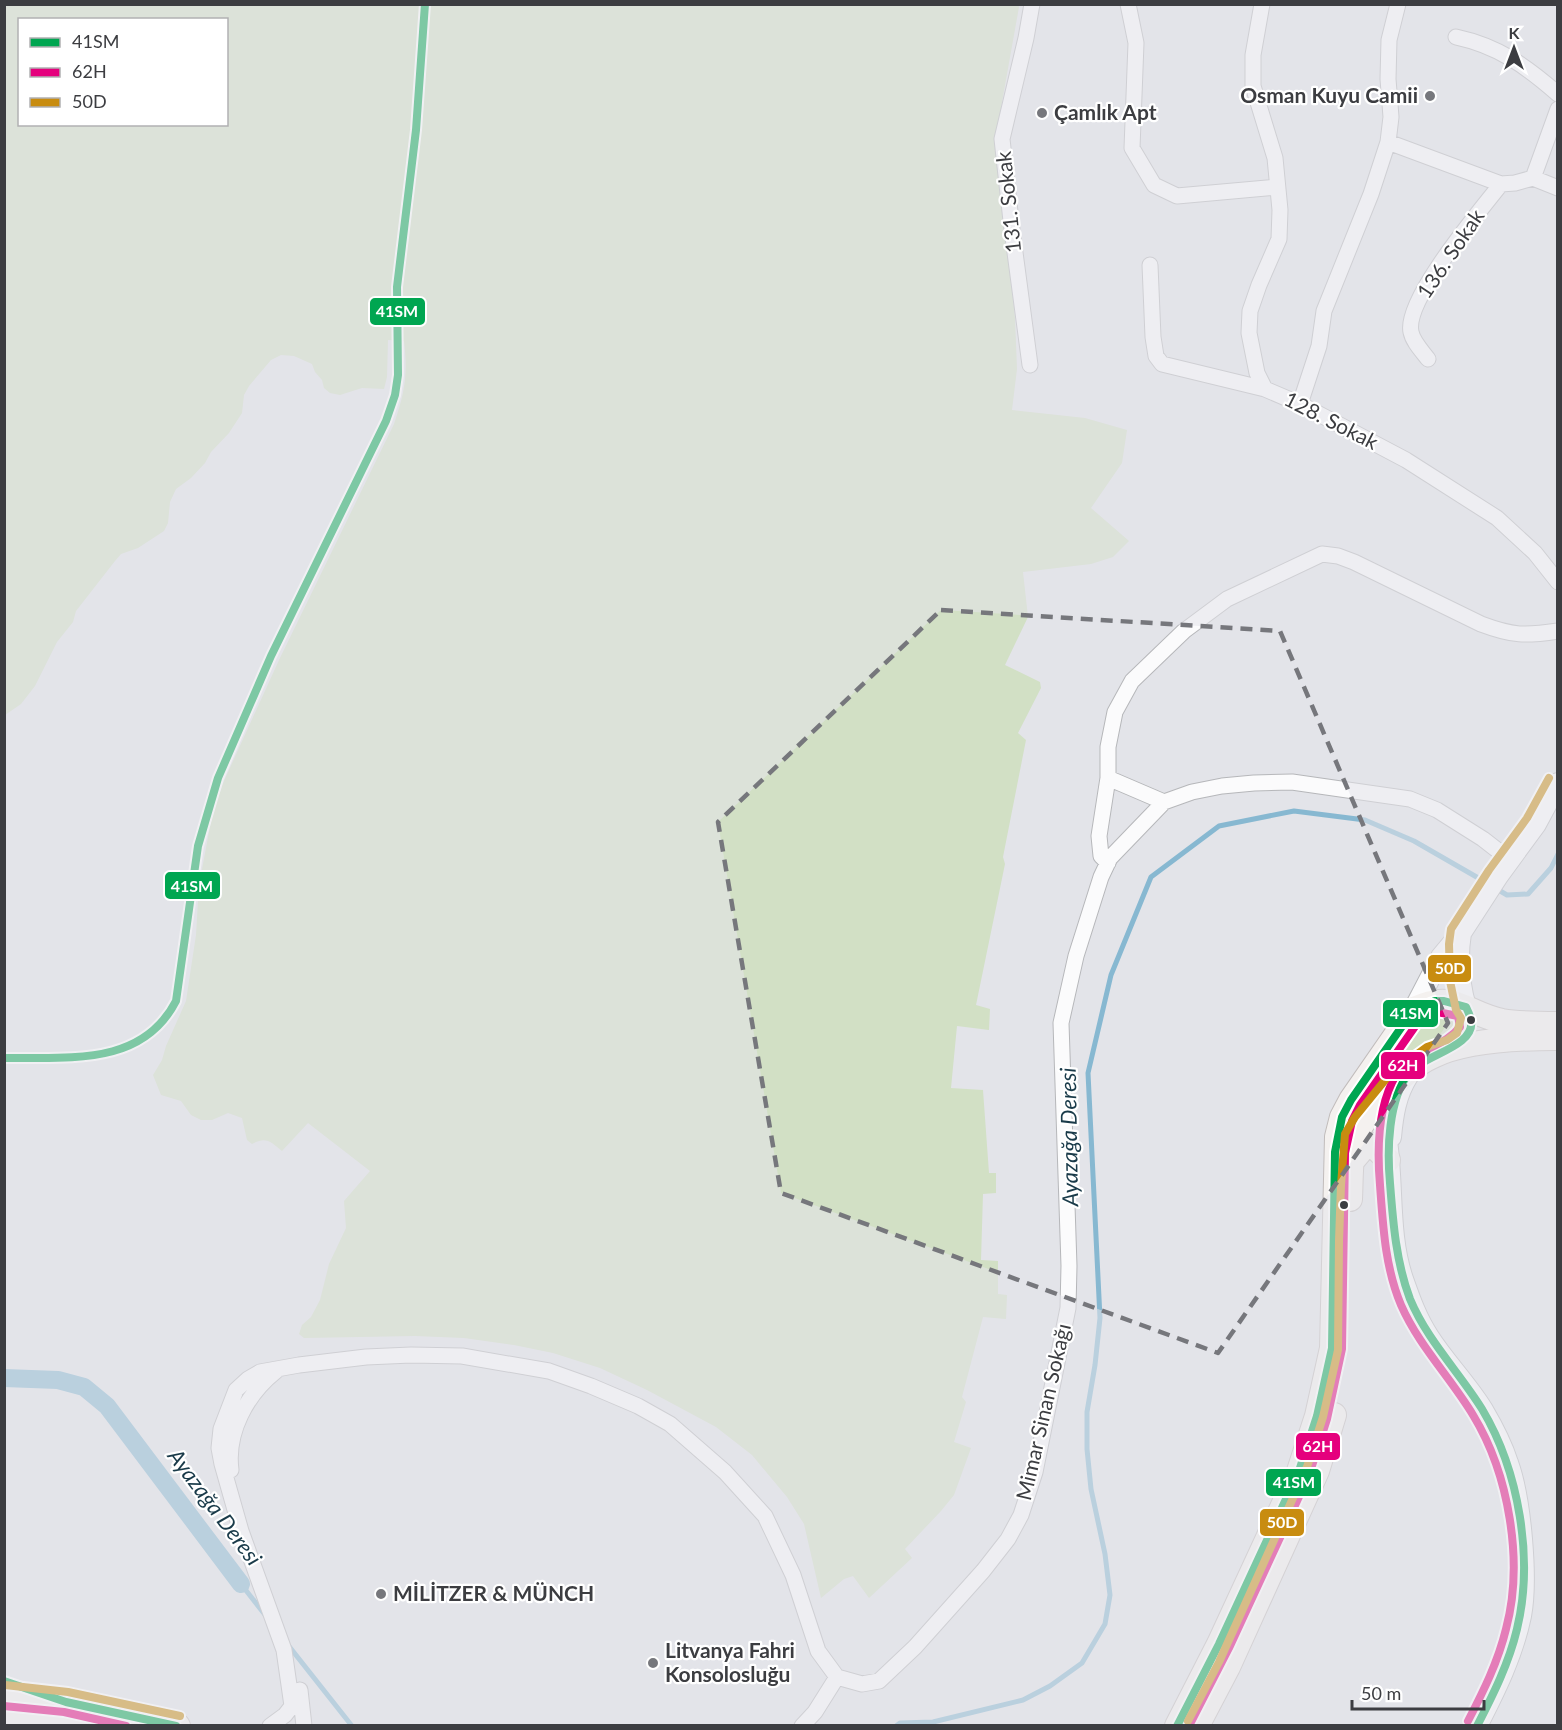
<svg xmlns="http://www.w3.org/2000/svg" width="1562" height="1730" viewBox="0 0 1562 1730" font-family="Lato,sans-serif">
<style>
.green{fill:#d2e0c5;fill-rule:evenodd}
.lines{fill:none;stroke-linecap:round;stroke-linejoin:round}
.stream{stroke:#87b8d1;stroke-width:5}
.canal{stroke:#87b8d1;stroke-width:18}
.minor-casing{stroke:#b6b7ba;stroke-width:17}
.tertiary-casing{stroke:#b6b7ba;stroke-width:22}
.primary-casing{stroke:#c1bcbb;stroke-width:26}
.minor{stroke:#fbfbfc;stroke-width:15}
.tertiary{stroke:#fbfbfc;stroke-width:20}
.primary{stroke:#f4f1ef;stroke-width:24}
.bus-1-casing{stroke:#fff;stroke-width:12}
.bus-2-casing{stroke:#fff;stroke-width:12}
.bus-3-casing{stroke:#fff;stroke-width:12}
.bus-1{stroke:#00a651;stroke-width:8}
.bus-2{stroke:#e5007d;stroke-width:8}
.bus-3{stroke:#c88c10;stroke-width:8}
.marked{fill:none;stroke:#76777c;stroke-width:4.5;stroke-dasharray:12 8;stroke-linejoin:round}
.poi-dot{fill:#76777c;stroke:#fff;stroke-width:2}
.bus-dot{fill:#3c3d41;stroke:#fff;stroke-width:2}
.labels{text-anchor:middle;stroke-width:4.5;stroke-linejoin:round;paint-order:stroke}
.poi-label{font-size:21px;font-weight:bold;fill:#3c3d41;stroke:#fff;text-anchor:start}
.street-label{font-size:21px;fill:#3c3d41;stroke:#fff}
.water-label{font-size:22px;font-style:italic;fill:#193a49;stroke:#fff}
.line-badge{stroke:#fff;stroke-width:2}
.badge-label{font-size:16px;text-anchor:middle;font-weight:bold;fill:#fff}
</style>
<rect width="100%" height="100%" fill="#e3e4e9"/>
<path class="green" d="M 5,5 L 1018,5 L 1019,7 L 997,130 L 1015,318 L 1017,369 L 1012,410 L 1085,418 L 1127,430 L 1122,463 L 1091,508 L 1129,541 L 1113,557 L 1091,564 L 1023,572 L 1028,617 L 1005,665 L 1040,682 L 1041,688 L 1018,733 L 1026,740 L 1003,857 L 1005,864 L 976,1005 L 990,1009 L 989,1030 L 957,1026 L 951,1088 L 983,1090 L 989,1173 L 996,1173 L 996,1193 L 983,1194 L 981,1260 L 998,1261 L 998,1294 L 1007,1295 L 1006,1319 L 983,1317 L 962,1397 L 966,1402 L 954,1442 L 971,1448 L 954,1495 L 941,1511 L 905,1549 L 912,1558 L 869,1598 L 853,1576 L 844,1579 L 821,1598 L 804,1524 L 787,1497 L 752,1455 L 716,1427 L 647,1390 L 600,1368 L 553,1353 L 514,1345 L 464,1338 L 415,1336 L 304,1338 L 299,1334 L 302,1325 L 311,1317 L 320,1300 L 329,1264 L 346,1228 L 344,1201 L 370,1171 L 308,1123 L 282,1151 C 271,1142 266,1136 252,1144 L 247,1140 L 242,1118 L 228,1113 L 212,1120 L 201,1120 L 191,1115 L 181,1101 L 161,1095 L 153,1075 L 162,1060 L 166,1046 L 186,1001 L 196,935 L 199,885 L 213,811 L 224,781 L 279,660 L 394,424 C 405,392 408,374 404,341 L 388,340 L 387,377 L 384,389 L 362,388 L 340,395 L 330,393 L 324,388 L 322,380 L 315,372 L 312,364 L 294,356 L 281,355 L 271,360 L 249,386 L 244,395 L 242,413 L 229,433 L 211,452 L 205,463 L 191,478 L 176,489 L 170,502 L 168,523 L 164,531 L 138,548 L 121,554 L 115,561 L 76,611 L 73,622 L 57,642 L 35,686 L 21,704 L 5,715 ZM 20,20 L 226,20 L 226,124 L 20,124 Z
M 1427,1011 L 1450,1011 C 1455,1019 1458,1024 1455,1033 L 1385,1083 L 1378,1078 Z"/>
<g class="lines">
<path class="stream" d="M 1495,888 L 1507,895 L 1528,894 L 1551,868 L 1558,854
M 241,1584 L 266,1616
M 288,1645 L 352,1726
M 896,1726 L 900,1723 L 933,1722 L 1023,1700 L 1050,1686 L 1082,1663 L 1105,1624 L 1110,1595 L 1105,1554 L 1091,1489 L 1087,1449 L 1087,1412 L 1095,1365 L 1100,1318 L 1088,1073 L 1111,975 L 1151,877 L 1219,826 L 1294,811 L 1365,820 L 1414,841 L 1487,883"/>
<path class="canal" d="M 4,1378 L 58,1380 L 84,1387 L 107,1406 L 241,1584"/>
<g class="minor-casing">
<path id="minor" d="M 1128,4 L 1136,43 L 1132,148 L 1154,185 L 1177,196 L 1277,187
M 1262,4 L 1253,55 L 1253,86 L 1275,158 L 1280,210 L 1279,239 L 1259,285 L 1250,311 L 1249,333 L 1257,373 L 1265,389
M 1456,37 C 1498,46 1526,66 1558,94
M 1388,142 L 1501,184 L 1515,183 L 1533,178 L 1558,188
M 1533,178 L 1558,109
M 1150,265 L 1153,337 L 1156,356 L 1162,364 L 1265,389 L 1300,404 L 1406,460 L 1497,518 L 1535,553 L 1558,582
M 1428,359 C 1422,351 1413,342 1411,332 C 1404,300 1480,211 1501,184
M 1030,365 L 1012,230 L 1002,139 L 1026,38 L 1032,4
M 1300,404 L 1319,346 L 1324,311 L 1371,194 L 1388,142 L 1391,117 L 1388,79 L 1389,40 L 1398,4
M 1108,778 L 1164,802
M 1108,863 L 1101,856 L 1099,836 L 1108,778 L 1108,747 L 1115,712 L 1132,681 L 1184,631 L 1227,599 L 1322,554 L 1338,556 L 1354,562 L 1481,624 C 1513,636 1525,636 1558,631
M 231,1470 C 226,1432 247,1394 276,1371
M 300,1690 L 304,1726
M 270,1726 L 285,1715 L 292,1706 L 284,1650 L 241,1531 L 222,1464 L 219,1448 L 221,1429 L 236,1390 L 248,1379 L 260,1372 L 299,1365 L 366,1357 L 411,1355 L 462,1356 L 549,1371 L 591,1386 L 638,1406 L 670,1424 L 725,1472 L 765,1516 L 793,1575 L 818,1651 L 837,1677 L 862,1684 L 879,1681 L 915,1647 L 983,1571 L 1008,1539 L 1021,1515 L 1035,1472 L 1068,1308 L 1069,1266 L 1061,1023 L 1076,956 L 1101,877 L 1110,858 L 1164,802 L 1192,792 L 1222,786 L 1254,783 L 1292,782 L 1410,799 L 1437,810 L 1483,839 L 1510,860
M 802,1726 L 815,1712 L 837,1677"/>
</g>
<g class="tertiary-casing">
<path id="tertiary" d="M 1461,933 C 1457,958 1459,983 1466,1007
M 1414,1009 L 1441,957 L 1461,933 L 1498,876 L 1536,824 L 1558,783
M 1378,1104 C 1398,1158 1384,1224 1403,1279 C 1410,1299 1417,1319 1429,1337 C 1445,1362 1467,1384 1483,1410 C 1493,1427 1502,1444 1508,1463 C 1521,1499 1528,1579 1521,1616 C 1513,1655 1495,1691 1477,1726
M 1391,1137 C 1393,1115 1396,1095 1408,1076"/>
</g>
<g class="primary-casing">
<path id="primary" d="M 1353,1160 L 1364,1147 L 1373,1145 L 1388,1160
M 1350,1199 C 1351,1180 1350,1158 1355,1139 C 1359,1125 1371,1112 1380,1101 C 1395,1084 1412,1065 1433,1056 C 1466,1040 1519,1038 1556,1038
M 4,1695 L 66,1702 L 178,1726
M 4,1716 L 77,1726
M 1177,1726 L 1219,1644 L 1299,1471 L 1317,1416 L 1332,1348 L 1337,1137 L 1342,1117 L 1351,1100 L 1414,1009 C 1455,990 1464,1013 1502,1021 C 1520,1024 1539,1024 1558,1024
M 1197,1726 L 1228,1667 L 1317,1471 L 1334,1415"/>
</g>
<use href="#minor" class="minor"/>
<use href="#tertiary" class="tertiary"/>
<use href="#primary" class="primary"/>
<g class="bus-1-casing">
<path id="bus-1" d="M 4,1058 C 68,1057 142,1067 176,1001 L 198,846 L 218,778 L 271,656 L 386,421 L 395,395 L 398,375 L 397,287 L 416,130 L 425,4
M 4,1681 L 66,1702 L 176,1726
M 1177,1726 L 1219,1644 L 1299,1471 L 1317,1416 L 1332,1348 L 1335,1152 L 1342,1117 L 1351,1100 L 1414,1009 L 1435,1001 L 1444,1001 L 1466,1007 C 1468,1011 1470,1016 1471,1020 C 1476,1047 1423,1055 1409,1073 C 1388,1100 1387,1150 1390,1183 C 1393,1222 1396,1262 1410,1299 C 1427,1340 1459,1372 1482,1409 C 1519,1471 1534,1559 1517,1629 C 1509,1663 1493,1695 1477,1726"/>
</g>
<g class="bus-2-casing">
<path id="bus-2" d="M 4,1706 L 64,1712 L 126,1726
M 1189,1726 L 1229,1648 L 1309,1475 L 1327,1419 L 1342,1349 L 1345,1153 L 1352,1121 L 1360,1105 L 1421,1018 L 1437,1012 L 1458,1016 L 1460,1027 C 1443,1049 1412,1048 1396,1075 C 1377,1107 1377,1150 1380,1185 C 1383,1226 1385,1267 1401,1305 C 1419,1346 1450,1377 1473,1415 C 1509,1474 1524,1562 1506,1629 C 1498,1662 1483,1692 1468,1721"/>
</g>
<g class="bus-3-casing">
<path id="bus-3" d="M 5,1685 L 68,1692 L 180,1716
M 1188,1721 L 1219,1662 L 1307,1467 L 1323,1417 L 1338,1350 L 1339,1241 L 1341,1185 L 1345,1134 L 1355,1117 L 1390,1074 L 1427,1047 L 1447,1040 L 1457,1033 L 1461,1018 L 1456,1010 L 1450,981 L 1449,944 L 1451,929 L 1489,870 L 1527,818 L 1549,778"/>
</g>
<use href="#bus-1" class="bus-1"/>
<use href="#bus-2" class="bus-2"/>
<use href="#bus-3" class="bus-3"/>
</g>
<path d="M0 0H1562V1730H0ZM 941,610 L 1280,631 L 1448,1023 L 1218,1353 L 781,1193 L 718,822 Z" fill="#e3e4e9" fill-opacity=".55" fill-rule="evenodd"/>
<path class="marked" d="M 941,610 L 1280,631 L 1448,1023 L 1218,1353 L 781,1193 L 718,822 Z"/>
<g class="poi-dot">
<circle cx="1430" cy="96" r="6"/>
<circle cx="1042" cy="113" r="6"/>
<circle cx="381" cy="1594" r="6"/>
<circle cx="653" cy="1663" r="6"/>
</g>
<g class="bus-dot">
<circle cx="1471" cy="1020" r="5"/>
<circle cx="1344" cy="1205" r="5"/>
</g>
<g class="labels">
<g class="poi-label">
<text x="1418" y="103" text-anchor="end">Osman Kuyu Camii</text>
<text x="1054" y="120">Çamlık Apt</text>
<text x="393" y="1601">MİLİTZER &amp; MÜNCH</text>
<text x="665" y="1658">Litvanya Fahri<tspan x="665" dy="24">Konsolosluğu</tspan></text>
</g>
<g class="street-label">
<text transform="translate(1009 202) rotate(-96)" y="7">131. Sokak</text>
<text transform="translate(1451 254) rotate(-56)" y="7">136. Sokak</text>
<text transform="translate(1331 421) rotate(27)" y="7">128. Sokak</text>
<text transform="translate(1044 1412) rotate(-77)" y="7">Mimar Sinan Sokağı</text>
</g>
<g class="water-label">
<text transform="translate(1069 1137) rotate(-91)" y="8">Ayazağa Deresi</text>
<text transform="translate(215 1507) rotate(53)" y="8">Ayazağa Deresi</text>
</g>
</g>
<g class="line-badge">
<rect x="369" y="297" width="57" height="29" rx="6" fill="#00a651"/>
<rect x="164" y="871" width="57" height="29" rx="6" fill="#00a651"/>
<rect x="1427" y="954" width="45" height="29" rx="6" fill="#c88c10"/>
<rect x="1382" y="999" width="57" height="29" rx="6" fill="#00a651"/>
<rect x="1380" y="1051" width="46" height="29" rx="6" fill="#e5007d"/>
<rect x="1295" y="1432" width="46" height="29" rx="6" fill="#e5007d"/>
<rect x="1265" y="1468" width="57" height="29" rx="6" fill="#00a651"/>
<rect x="1259" y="1508" width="46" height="29" rx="6" fill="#c88c10"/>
</g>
<g class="badge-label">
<text x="397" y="317">41SM</text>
<text x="192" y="892">41SM</text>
<text x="1450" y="974">50D</text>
<text x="1411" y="1019">41SM</text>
<text x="1403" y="1071">62H</text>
<text x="1318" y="1452">62H</text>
<text x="1294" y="1488">41SM</text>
<text x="1282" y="1528">50D</text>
</g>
<rect width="1562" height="1730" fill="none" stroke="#3c3d41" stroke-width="12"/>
<rect x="18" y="18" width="210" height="108" fill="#ffffff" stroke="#b1b1b3" stroke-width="1.5"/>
<rect x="30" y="38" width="30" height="9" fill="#00a651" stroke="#b1b1b3" stroke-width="1.5"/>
<text x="72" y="48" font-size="18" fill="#3c3d41">41SM</text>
<rect x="30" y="68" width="30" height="9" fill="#e5007d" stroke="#b1b1b3" stroke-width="1.5"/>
<text x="72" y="78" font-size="18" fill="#3c3d41">62H</text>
<rect x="30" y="98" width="30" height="9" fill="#c88c10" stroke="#b1b1b3" stroke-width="1.5"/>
<text x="72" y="108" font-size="18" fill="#3c3d41">50D</text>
<g transform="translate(1514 48)" stroke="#ffffff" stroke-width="4.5" paint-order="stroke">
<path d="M0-4.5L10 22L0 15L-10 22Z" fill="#3c3d41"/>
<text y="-9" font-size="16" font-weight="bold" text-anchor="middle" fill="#3c3d41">K</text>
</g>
<path d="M1352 1700v9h132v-9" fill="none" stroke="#3c3d41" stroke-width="3"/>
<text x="1361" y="1700" font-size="18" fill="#3c3d41" stroke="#ffffff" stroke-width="4.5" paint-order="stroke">50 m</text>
</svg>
